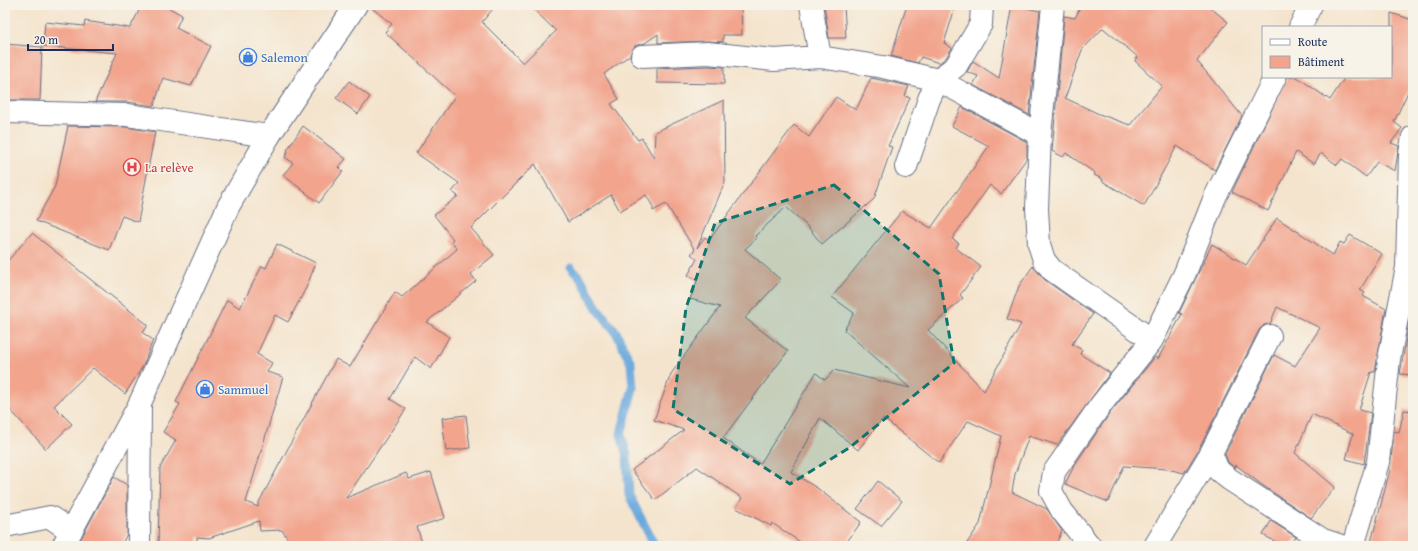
<svg xmlns="http://www.w3.org/2000/svg" width="1418" height="551" viewBox="0 0 1418 551" font-family="'Gentium Book Plus',serif">
  <style>
    .lines { fill: none; stroke-linecap: round; stroke-linejoin: round }
    .stream { stroke: #6aa9dd; stroke-width: 9 }
    .building { fill: #f2a48d; fill-rule: evenodd }
    .minor-casing { stroke: #676e85; stroke-width: 24 }
    .tertiary-casing { stroke: #676e85; stroke-width: 24 }
    .minor { stroke: #fff; stroke-width: 22 }
    .tertiary { stroke: #fff; stroke-width: 22 }
    .marked { fill: #0f766e; fill-opacity: 0.2; stroke: #0f766e; stroke-width: 3; stroke-dasharray: 8 5; stroke-linejoin: round }
    .labels { text-anchor: middle; dominant-baseline: central; stroke-width: 3; stroke-linejoin: round; paint-order: stroke }
    .shop-label { font-size: 13px; fill: #366cbe; stroke: #f7f3e8; text-anchor: start }
    .health-label { font-size: 13px; fill: #be3a42; stroke: #f7f3e8; text-anchor: start }
  </style>
  <rect width="100%" height="100%" fill="#f7f3e8"/>
  <filter id="ink" filterUnits="userSpaceOnUse"><feTurbulence type="fractalNoise" baseFrequency=".025" numOctaves="2"/><feDisplacementMap in="SourceGraphic" scale="8" xChannelSelector="R" yChannelSelector="G"/><feConvolveMatrix kernelMatrix="1 2 1 2 8 2 1 2 1" color-interpolation-filters="sRGB"/></filter>
  <filter id="wash" filterUnits="userSpaceOnUse"><feTurbulence type="fractalNoise" baseFrequency=".012" numOctaves="4" result="noise"/><feDisplacementMap in="SourceGraphic" scale="16" xChannelSelector="R" yChannelSelector="G"/><feGaussianBlur stdDeviation="0.9" result="paint"/><feColorMatrix in="noise" values="0 0 0 0 0 0 0 0 0 0 0 0 0 0 0 0 0 1.4 0 .05"/><feComposite in="paint" operator="in"/></filter>
  <g filter="url(#wash)">
    <rect width="100%" height="100%" fill="#f4e4cd"/>
    <g class="lines">
      <!-- stream -->
      <path class="stream" d="M 571,268 L 581,279 L 597,308 L 616,332 L 631,363 L 633,388 L 621,434 L 627,456 L 629,495 L 655,546"/>
    </g>
    <g id="blocks">
      <!-- building -->
      <path class="building" d="M 142,5 L 164,5 L 182,15 L 176,28 L 211,46 L 191,86 L 163,78 L 154,106 L 127,102 L 95,102 L 117,53 L 43,46 L 45,22 L 84,26 L 85,21 L 130,28 Z
        M 368,5 L 496,5 L 482,22 L 523,63 L 556,31 L 529,5 L 741,5 L 742,35 L 723,35 L 723,42 L 707,41 L 658,43 L 658,34 L 645,43 L 635,46 L 630,55 L 604,74 L 619,99 L 611,104 L 638,140 L 642,138 L 654,158 L 655,132 L 724,100 L 725,182 L 697,248 L 705,237 L 709,240 L 794,125 L 809,137 L 836,97 L 856,110 L 871,78 L 909,86 L 905,96 L 910,98 L 888,146 L 892,147 L 874,199 L 822,244 L 806,225 L 786,207 L 755,236 L 757,238 L 745,249 L 781,280 L 745,318 L 788,351 L 723,438 L 760,464 L 816,373 L 825,380 L 834,370 L 910,388 L 844,330 L 854,313 L 832,297 L 902,211 L 931,228 L 989,146 L 952,126 L 962,107 L 1027,142 L 1027,158 L 1001,194 L 990,185 L 952,239 L 959,243 L 956,248 L 981,267 L 960,295 L 963,298 L 928,330 L 984,391 L 1021,324 L 1007,319 L 1019,286 L 1033,266 L 1045,280 L 1093,314 L 1072,344 L 1082,350 L 1080,354 L 1110,373 L 1057,445 L 1029,436 L 1015,474 L 1012,492 L 1047,509 L 1062,531 L 1055,546 L 965,546 L 980,524 L 1001,436 L 968,421 L 939,463 L 883,418 L 858,450 L 820,418 L 791,472 L 817,488 L 861,522 L 844,546 L 806,546 L 772,523 L 771,526 L 736,508 L 742,498 L 697,467 L 655,500 L 632,470 L 684,430 L 654,420 L 671,374 L 720,307 L 690,299 L 697,281 L 688,275 L 697,259 L 691,254 L 695,250 L 666,204 L 653,211 L 653,207 L 646,195 L 620,211 L 611,195 L 568,222 L 535,164 L 471,228 L 494,255 L 471,274 L 476,281 L 427,322 L 449,337 L 431,369 L 415,357 L 390,399 L 406,409 L 346,498 L 406,473 L 409,479 L 431,472 L 445,518 L 417,527 L 423,546 L 292,546 L 282,530 L 260,531 L 259,521 L 209,538 L 197,537 L 197,546 L 158,546 L 160,468 L 176,440 L 163,432 L 180,404 L 176,402 L 227,300 L 240,308 L 262,266 L 266,268 L 277,244 L 316,263 L 306,288 L 288,322 L 275,315 L 257,354 L 272,363 L 267,372 L 283,377 L 246,502 L 258,507 L 258,504 L 336,359 L 350,367 L 395,292 L 402,297 L 457,249 L 451,241 L 453,239 L 434,215 L 458,196 L 452,192 L 459,183 L 416,153 L 455,96 L 385,32 L 392,24 Z
        M 824,5 L 844,5 L 846,38 L 829,38 Z
        M 907,5 L 956,5 L 944,43 L 952,48 L 946,58 L 939,63 L 921,57 L 918,63 L 891,56 Z
        M 1012,5 L 1040,11 L 1029,115 L 973,85 L 978,76 L 967,72 L 973,61 L 999,78 Z
        M 1076,5 L 1207,5 L 1228,22 L 1197,61 L 1242,116 L 1215,170 L 1177,146 L 1144,206 L 1102,181 L 1103,179 L 1094,175 L 1095,173 L 1066,153 L 1063,157 L 1052,151 L 1064,16 L 1075,18 L 1080,8 ZM 1103,28 L 1138,57 L 1135,61 L 1162,86 L 1130,125 L 1099,114 L 1065,98 L 1082,50 Z
        M 1391,13 L 1413,20 L 1413,81 L 1394,122 L 1402,128 L 1391,143 L 1399,146 L 1395,171 L 1377,162 L 1366,177 L 1342,159 L 1337,165 L 1321,153 L 1314,164 L 1296,152 L 1268,211 L 1232,192 L 1287,77 L 1297,77 L 1330,100 L 1345,77 L 1391,77 Z
        M 5,44 L 42,47 L 40,100 L 5,100 Z
        M 708,66 L 724,67 L 724,84 L 657,83 L 657,68 Z
        M 349,81 L 370,97 L 358,114 L 336,98 Z
        M 68,126 L 126,127 L 155,132 L 138,222 L 122,216 L 109,250 L 36,221 L 55,186 Z
        M 303,126 L 346,159 L 339,167 L 343,171 L 319,203 L 283,175 L 293,163 L 285,157 L 288,151 L 287,150 Z
        M 1277,218 L 1333,255 L 1340,242 L 1344,244 L 1350,235 L 1382,254 L 1360,290 L 1365,293 L 1363,296 L 1386,309 L 1375,372 L 1371,372 L 1359,410 L 1371,413 L 1364,464 L 1346,459 L 1353,434 L 1312,414 L 1295,453 L 1335,487 L 1311,518 L 1262,485 L 1236,465 L 1235,468 L 1228,462 L 1225,454 L 1274,355 L 1295,366 L 1320,328 L 1277,307 L 1270,324 L 1264,325 L 1259,330 L 1200,447 L 1184,473 L 1167,469 L 1124,466 L 1108,502 L 1065,484 L 1074,466 L 1110,413 L 1155,357 L 1158,359 L 1182,314 L 1179,313 L 1212,244 L 1246,265 Z
        M 32,233 L 148,325 L 143,333 L 153,340 L 143,366 L 125,394 L 93,368 L 54,406 L 72,424 L 46,449 L 5,404 L 5,264 Z
        M 1409,322 L 1413,324 L 1413,375 L 1400,374 Z
        M 1404,410 L 1413,411 L 1413,546 L 1370,546 L 1390,470 L 1394,431 L 1399,432 Z
        M 466,415 L 470,448 L 446,451 L 442,418 Z
        M 114,477 L 127,485 L 127,534 L 121,546 L 77,546 Z
        M 878,481 L 902,501 L 881,526 L 857,509 Z
        M 1271,521 L 1296,537 L 1289,546 L 1284,546 L 1263,535 Z"/>
    </g>
  </g>
  <g filter="url(#ink)">
    <use href="#blocks" fill-opacity="0" stroke="#676e85" stroke-width="1"/>
    <g class="lines">
      <defs>
        <path id="minor" d="M 1053,5 L 1040,135 L 1037,208 L 1039,244 L 1044,260 L 1052,270 L 1152,340
          M 1300,27 L 1311,5
          M 642,56 L 708,53 L 774,60 L 820,57 L 811,5
          M 820,57 L 883,67 L 938,80 L 1040,135
          M 5,112 L 127,115 L 269,136
          M 906,167 L 929,99 L 938,80 L 956,66 L 981,24 L 982,5
          M 1270,336 L 1211,453 L 1218,470 L 1229,479 L 1323,540 L 1341,546
          M 5,526 L 50,517 L 71,531
          M 139,546 L 140,403
          M 1090,546 L 1062,511 L 1051,491 L 1054,472 L 1100,406 L 1152,340 L 1185,273 L 1215,197 L 1275,77
          M 1155,546 L 1211,453
          M 1353,546 L 1378,462 L 1389,359 L 1407,267 L 1410,153 L 1413,137"/>
        <path id="tertiary" d="M 63,546 L 140,403 L 228,207 L 269,136 L 356,5"/>
      </defs>
      <!-- minor casing -->
      <use href="#minor" class="minor-casing"/>
      <!-- tertiary casing -->
      <use href="#tertiary" class="tertiary-casing"/>
      <!-- minor -->
      <use href="#minor" class="minor"/>
      <!-- tertiary -->
      <use href="#tertiary" class="tertiary"/>
    </g>
  </g>
  <!-- marked area -->
  <path class="marked" d="M 834,185 L 939,274 L 954,363 L 849,448 L 790,484 L 673,409 L 686,308 L 715,223 Z"/>
  <!-- icons -->
  <defs>
    <symbol id="shop-ring" viewBox="-11 -11 22 22"><circle r="9.5" fill="#f7f3e8" stroke="#3f7fe0" stroke-width="1.5"/><path d="M-5-2.5h2.3a2.7 3.5 0 0 1 5.4 0H5L5.5 6h-11ZM-1.5-2.5h3a1.5 2.3 0 0 0-3 0Z" fill="#3f7fe0"/></symbol>
    <symbol id="hospital-ring" viewBox="-11 -11 22 22"><circle r="9.5" fill="#f7f3e8" stroke="#e0444e" stroke-width="1.5"/><path d="M-5-5h3v3.5h4V-5h3V5h-3V1.5h-4V5h-3Z" fill="#e0444e"/></symbol>
  </defs>
  <g fill-rule="evenodd">
    <use href="#shop-ring" x="238" y="47" width="20" height="20"/>
    <use href="#hospital-ring" x="122" y="157" width="20" height="20"/>
    <use href="#shop-ring" x="195" y="379" width="20" height="20"/>
  </g>
  <g class="labels">
    <!-- shop labels -->
    <g class="shop-label">
      <text x="261" y="57">Salemon</text>
      <text x="218" y="389">Sammuel</text>
    </g>
    <!-- health labels -->
    <g class="health-label">
      <text x="145" y="167">La relève</text>
    </g>
  </g>
  <!-- margin -->
  <rect width="1418" height="551" fill="none" stroke="#f7f3e8" stroke-width="20"/>
  <!-- legend -->
  <rect x="1262" y="26" width="130" height="52" fill="#f7f3e8" stroke="#9fa5b1"/>
  <rect x="1270" y="39" width="20" height="6" fill="#ffffff" stroke="#9fa5b1"/>
  <text x="1298" y="46" font-size="12" fill="#1b2f5e">Route</text>
  <rect x="1270" y="56" width="20" height="12" fill="#f2a48d" stroke="#9fa5b1"/>
  <text x="1298" y="66" font-size="12" fill="#1b2f5e">Bâtiment</text>
  <!-- scale -->
  <path d="M28 44v6h85v-6" fill="none" stroke="#1b2f5e" stroke-width="2"/>
  <text x="34" y="44" font-size="12" fill="#1b2f5e" stroke="#f7f3e8" stroke-width="3" paint-order="stroke">20 m</text>
</svg>
